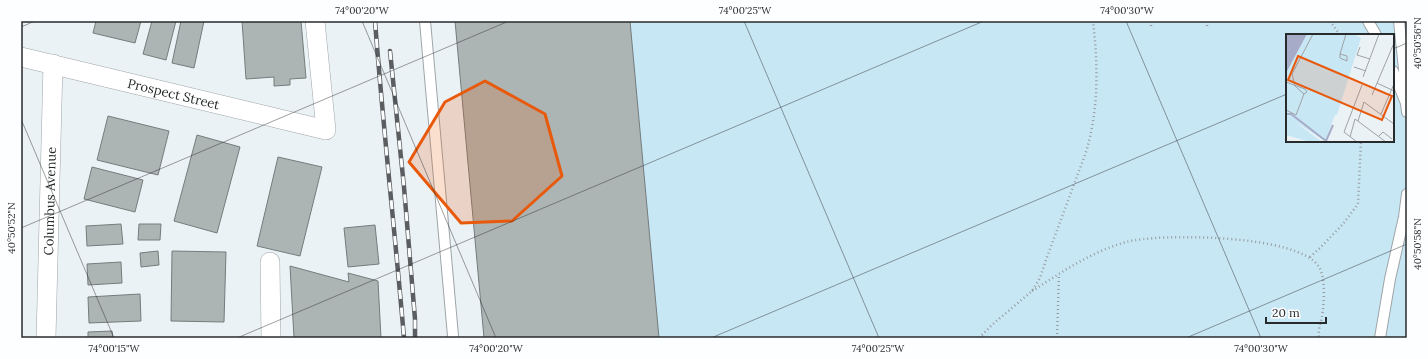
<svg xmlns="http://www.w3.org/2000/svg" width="1428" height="359" viewBox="0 0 1428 359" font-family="Lora,serif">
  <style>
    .green { fill: #c8e7f5; fill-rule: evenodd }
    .building { fill: #acb4b4; stroke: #747c7c }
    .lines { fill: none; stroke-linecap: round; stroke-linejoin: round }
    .lane-casing { stroke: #9ea5a8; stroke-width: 12 }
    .street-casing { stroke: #9ea5a8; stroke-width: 20 }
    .path { stroke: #969c9e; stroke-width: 2.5; stroke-dasharray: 1 3; stroke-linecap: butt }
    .lane { stroke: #fff; stroke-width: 10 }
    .street { stroke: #fff; stroke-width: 19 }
    .rail-casing { stroke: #5a5e60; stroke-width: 4.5 }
    .rail { stroke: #fdfeff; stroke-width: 3; stroke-dasharray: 9; stroke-linecap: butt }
    .marked { fill: #e8590c; fill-opacity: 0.2; stroke: #e8590c; stroke-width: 3; stroke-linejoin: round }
    .ticks { fill: none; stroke: #282b2c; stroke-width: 1; stroke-opacity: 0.45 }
    .labels { text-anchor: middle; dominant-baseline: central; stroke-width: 3; stroke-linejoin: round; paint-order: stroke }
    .street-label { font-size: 13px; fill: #282b2c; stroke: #fdfeff }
    .inset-river { fill: none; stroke: #a6abc7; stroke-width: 2 }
    .inset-road { fill: none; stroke: #9da2a5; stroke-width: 1 }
    .view { fill: #e8590c; fill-opacity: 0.15; stroke: #e8590c; stroke-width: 2 }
    .inset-edge { fill: none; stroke: #282b2c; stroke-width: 2 }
    .neatline { fill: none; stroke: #282b2c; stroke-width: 1.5 }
    .ticks-label { font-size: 10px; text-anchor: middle; fill: #282b2c }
  </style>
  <rect width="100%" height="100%" fill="#ebf2f6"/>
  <!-- green -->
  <path class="green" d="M 626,21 L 1407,21 L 1407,338 L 659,338 ZM 1287,35 L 1393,35 L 1393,141 L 1287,141 Z"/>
  <!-- building -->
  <path class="building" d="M 96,21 L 141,21 L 135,43 L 93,33 Z
    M 152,21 L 176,21 L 166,60 L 143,54 Z
    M 181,21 L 204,21 L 194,68 L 172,63 Z
    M 242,21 L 301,21 L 306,78 L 290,79 L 290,85 L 274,86 L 274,77 L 246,79 Z
    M 455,21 L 630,21 L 659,338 L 484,338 Z
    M 108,116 L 169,131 L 158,175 L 97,160 Z
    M 197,135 L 240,147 L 217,233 L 174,221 Z
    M 278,157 L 322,167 L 300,256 L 257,246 Z
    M 92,167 L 143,180 L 135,212 L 84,199 Z
    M 121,224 L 123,244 L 87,246 L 86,226 Z
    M 139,224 L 161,224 L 160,240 L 138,240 Z
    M 375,225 L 379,264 L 348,267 L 344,228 Z
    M 158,251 L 159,265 L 141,267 L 140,253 Z
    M 172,251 L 226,252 L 224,322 L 171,321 Z
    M 121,262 L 122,283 L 88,285 L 87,264 Z
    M 290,266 L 349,282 L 348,273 L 378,281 L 381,338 L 294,338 Z
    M 140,294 L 141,321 L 89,323 L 88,297 Z
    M 112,331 L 113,338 L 88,338 L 88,332 Z"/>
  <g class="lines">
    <defs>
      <path id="lane" d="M 425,21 L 453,336
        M 1368,21 L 1376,35
        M 1399,21 L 1404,69 L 1406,103
        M 1393,71 L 1406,103 L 1407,112
        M 1380,338 L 1390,279 L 1404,217 L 1407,194"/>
      <g id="street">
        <path id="s1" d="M 21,57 L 326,130 L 315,21"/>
        <path d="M 270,262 L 271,338"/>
        <path id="s2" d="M 46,338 L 53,64"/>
      </g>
    </defs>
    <!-- lane casing -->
    <use href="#lane" class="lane-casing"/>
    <!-- street casing -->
    <use href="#street" class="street-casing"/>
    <!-- path -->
    <path class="path" d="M 1151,21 L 1151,27
      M 1207,21 L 1207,27
      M 1330,21 L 1340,35
      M 1310,257 L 1320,248 L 1343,224 L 1358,204 L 1361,141
      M 1032,291 C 1062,272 1091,252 1126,242 C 1160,233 1299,234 1319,267 C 1326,278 1324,304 1322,317 C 1320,324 1318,332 1319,338
      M 979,338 L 993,324 L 1032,291 L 1040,278 L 1047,257 L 1086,152 C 1099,109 1098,65 1093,21
      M 1057,338 L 1059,274"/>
    <!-- lane -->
    <use href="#lane" class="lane"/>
    <!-- street -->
    <use href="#street" class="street"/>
    <defs>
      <path id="rail" d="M 375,21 C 383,127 395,232 404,338
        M 390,51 L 404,187 L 415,319 L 415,338"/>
    </defs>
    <!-- rail casing -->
    <use href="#rail" class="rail-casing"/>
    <!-- rail -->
    <use href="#rail" class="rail"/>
  </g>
  <!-- marked area -->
  <path class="marked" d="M 485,81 L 545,114 L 562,176 L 512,221 L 461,223 L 409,162 L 445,102 Z"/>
  <!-- ticks -->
  <path class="ticks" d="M 362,21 L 496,338M 744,21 L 879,338M 1126,21 L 1261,338M 21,27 L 35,21M 1393,49 L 1407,43M 21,119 L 114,338M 21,228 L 509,21M 237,338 L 984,21M 711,338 L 1287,94M 1186,338 L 1407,244"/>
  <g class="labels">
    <!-- street labels -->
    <g class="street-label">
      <text stroke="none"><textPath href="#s1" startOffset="157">Prospect Street</textPath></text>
      <text stroke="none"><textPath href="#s2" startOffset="137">Columbus Avenue</textPath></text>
    </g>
  </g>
  <!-- overview -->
  <g transform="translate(1286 34)">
    <rect width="108" height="108" fill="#ebf2f6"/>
    <path d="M 21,0 L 68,0 L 75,4 L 51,81 L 49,81 L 39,107 L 8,87 L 36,108 L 24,108 L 0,101 L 0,39 Z" fill="#c8e7f5"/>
    <path d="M 0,0 L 21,0 L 0,39 Z" fill="#a6abc7"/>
    <path class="inset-river" d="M 0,80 L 5,80 L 40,107 L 47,91"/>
    <path class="inset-road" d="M 74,13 L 71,21 L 84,25M 54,20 L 61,22 L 61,27 L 54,24 ZM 54,20 L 60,0M 68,33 L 80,37M 77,43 L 93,0M 0,48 L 19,55 L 21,58 L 18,60 L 10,81 L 0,76M 91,49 L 108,57M 18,60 L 9,52 L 6,40 L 27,0M 86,61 L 108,9M 95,80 L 108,50M 72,87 L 78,68 L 108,90M 93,102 L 97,98 L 106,105M 64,103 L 69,85 L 100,108M 71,108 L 58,98 L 76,51"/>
    <path class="view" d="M 12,22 L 106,62 L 96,86 L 2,46 Z"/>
    <rect width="108" height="108" class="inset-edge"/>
  </g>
  <!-- border -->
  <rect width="1428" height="359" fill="none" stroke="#fdfeff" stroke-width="44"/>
  <!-- scale -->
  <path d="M1266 317v6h60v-6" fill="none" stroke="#282b2c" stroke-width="2"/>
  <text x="1272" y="317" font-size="12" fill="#282b2c" stroke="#fdfeff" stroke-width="3" paint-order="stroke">20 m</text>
  <rect x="22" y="22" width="1384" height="315" class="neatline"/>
  <g class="ticks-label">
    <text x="362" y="14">74°00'20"W</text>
    <text x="745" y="14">74°00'25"W</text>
    <text x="1127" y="14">74°00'30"W</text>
    <text transform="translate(1417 43) rotate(-90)" y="4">40°50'56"N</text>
    <text transform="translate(11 228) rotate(-90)" y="4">40°50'52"N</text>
    <text transform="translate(1417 244) rotate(-90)" y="4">40°50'58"N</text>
    <text x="114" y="352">74°00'15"W</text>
    <text x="496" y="352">74°00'20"W</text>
    <text x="878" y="352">74°00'25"W</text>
    <text x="1261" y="352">74°00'30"W</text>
  </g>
</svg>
